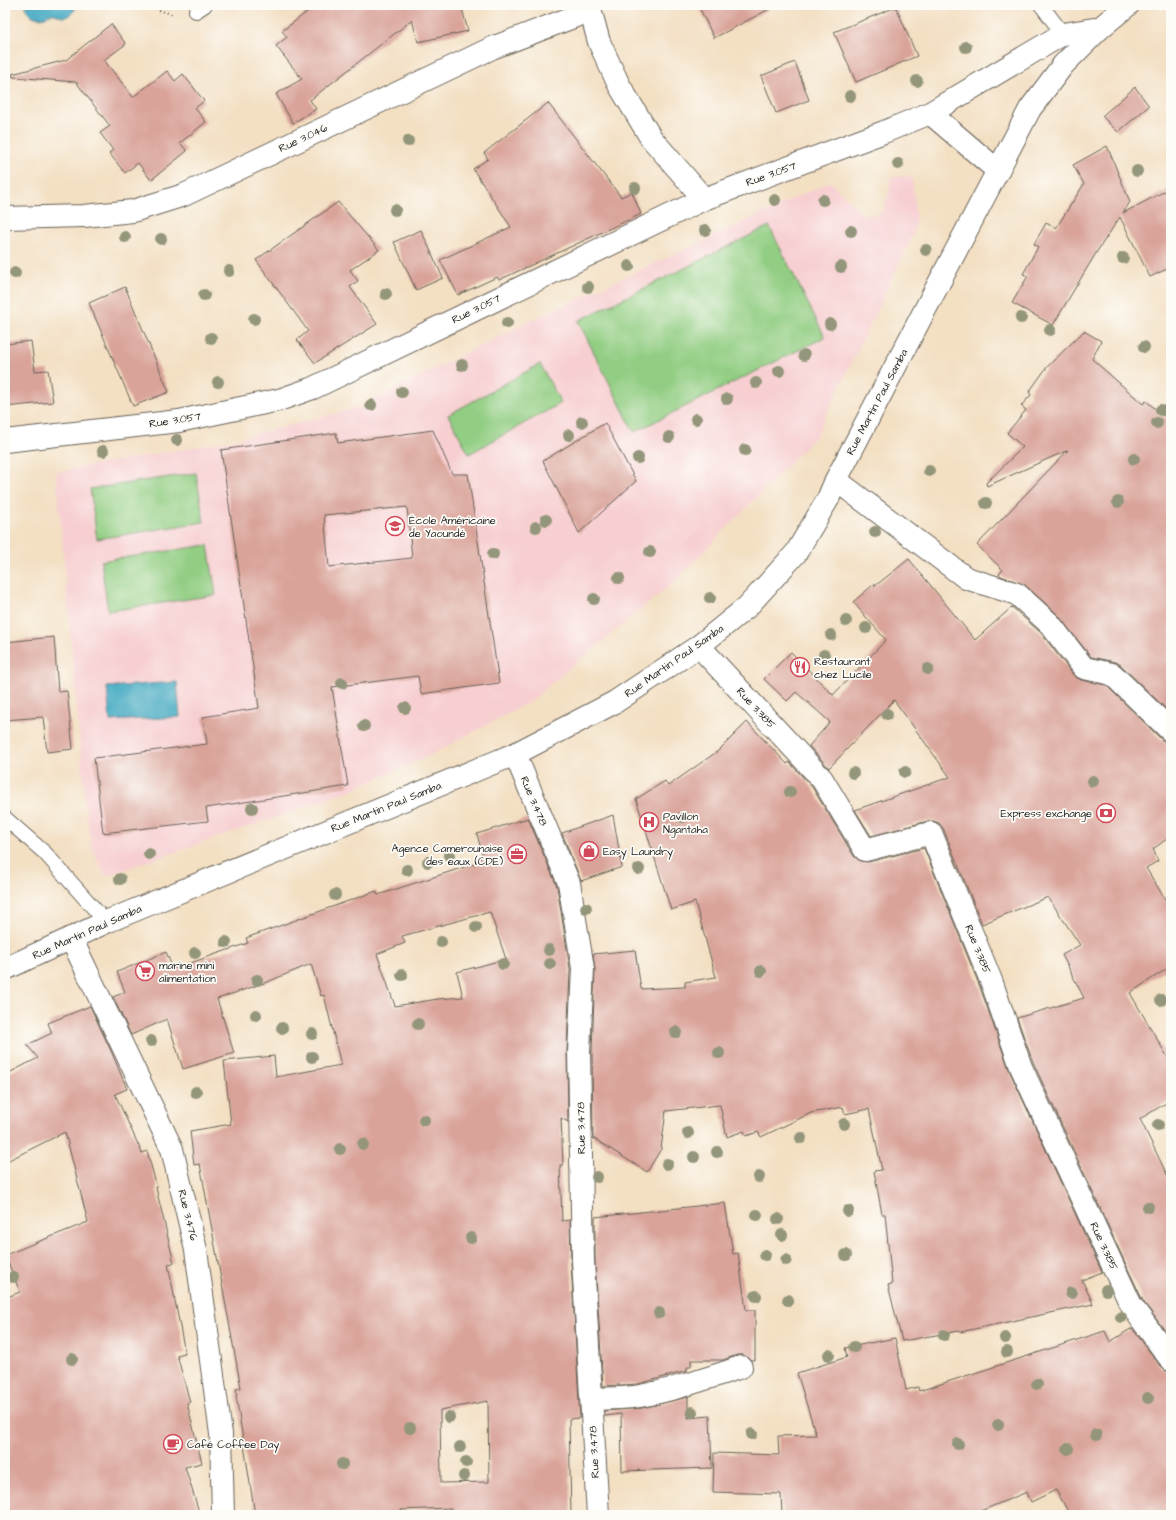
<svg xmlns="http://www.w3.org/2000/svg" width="1176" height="1520" viewBox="0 0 1176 1520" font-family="'Architects Daughter',sans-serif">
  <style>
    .built { fill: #f7cfd1 }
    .green { fill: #91cd82; stroke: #56744f }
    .water { fill: #41a8c1; stroke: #2e626e }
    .building { fill: #d9a399; fill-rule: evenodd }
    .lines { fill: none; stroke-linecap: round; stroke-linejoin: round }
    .service-casing { stroke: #676056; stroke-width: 16 }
    .minor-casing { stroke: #676056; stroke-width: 24 }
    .secondary-casing { stroke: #676056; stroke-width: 24 }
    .path { stroke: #676056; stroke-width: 2.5; stroke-dasharray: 1 3; stroke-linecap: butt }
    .service { stroke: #fff; stroke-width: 14 }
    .minor { stroke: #fff; stroke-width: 22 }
    .secondary { stroke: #fff; stroke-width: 22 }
    .tree { fill: #93967a }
    .labels { text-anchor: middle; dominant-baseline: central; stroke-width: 3.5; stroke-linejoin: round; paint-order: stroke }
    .street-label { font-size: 11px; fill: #1c1c1c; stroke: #fdfcf7 }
    .poi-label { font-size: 11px; fill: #1c1c1c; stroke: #fdfcf7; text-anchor: start }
  </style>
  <rect width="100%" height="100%" fill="#fdfcf7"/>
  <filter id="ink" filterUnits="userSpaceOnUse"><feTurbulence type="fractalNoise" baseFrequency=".025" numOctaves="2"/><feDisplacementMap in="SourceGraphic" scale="8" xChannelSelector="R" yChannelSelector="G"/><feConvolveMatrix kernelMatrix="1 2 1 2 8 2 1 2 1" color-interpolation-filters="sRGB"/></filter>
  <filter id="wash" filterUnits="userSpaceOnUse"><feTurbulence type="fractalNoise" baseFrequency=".012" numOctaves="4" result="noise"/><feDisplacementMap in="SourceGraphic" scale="16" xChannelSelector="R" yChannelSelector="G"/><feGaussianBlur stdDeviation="0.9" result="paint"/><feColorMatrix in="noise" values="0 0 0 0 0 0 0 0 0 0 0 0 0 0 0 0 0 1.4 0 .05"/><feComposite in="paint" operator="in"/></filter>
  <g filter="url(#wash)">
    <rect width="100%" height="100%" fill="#f3dfc2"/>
    <!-- built -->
    <path class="built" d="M 912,176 L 916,217 L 914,233 L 816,436 L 676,580 L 529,702 L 431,755 L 356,788 L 311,805 L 106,876 L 92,849 L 86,812 L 56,472 L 228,441 L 357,408 L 532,320 L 830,182 L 863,215 L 872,215 L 882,212 L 889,194 L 890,177 Z"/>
    <!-- green -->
    <path class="green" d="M 769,226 L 825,337 L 634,432 L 578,321 Z
      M 540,364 L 561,403 L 469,454 L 448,415 Z
      M 196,473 L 204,522 L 97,539 L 90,489 Z
      M 208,545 L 216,595 L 108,611 L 101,561 Z"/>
    <!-- water -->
    <path class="water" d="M 25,5 L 77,5 C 75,11 70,17 63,17 C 60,17 57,14 54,14 C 51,13 47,16 45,17 C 35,20 27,14 25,5 Z
      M 177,682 L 180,717 L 110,721 L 107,687 Z"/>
    <g id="blocks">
      <!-- building -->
      <path class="building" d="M 316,5 L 461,5 L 468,31 L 418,42 L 412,20 L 310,100 L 316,109 L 293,123 L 276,94 L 302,79 L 276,46 L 287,37 L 282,31 Z
        M 698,5 L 777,5 L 714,38 Z
        M 896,7 L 917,56 L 856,82 L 834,32 Z
        M 111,24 L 126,44 L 104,60 L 133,97 L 167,71 L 175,81 L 183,74 L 204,101 L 195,108 L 206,122 L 180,143 L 187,151 L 151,180 L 138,163 L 125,173 L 109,153 L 113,150 L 100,133 L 110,126 L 76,82 L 13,77 L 12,74 L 66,60 Z
        M 795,62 L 809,100 L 776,113 L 761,76 Z
        M 1135,87 L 1149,106 L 1118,132 L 1102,116 Z
        M 548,103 L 621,197 L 632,192 L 641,214 L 499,280 L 497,277 L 458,295 L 440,260 L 511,227 L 473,169 L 488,159 L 484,153 Z
        M 1107,146 L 1130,202 L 1123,213 L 1171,188 L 1171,267 L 1150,277 L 1120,217 L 1096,253 L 1053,325 L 1012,303 L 1028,276 L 1023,274 L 1038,247 L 1034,244 L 1046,223 L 1056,228 L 1084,184 L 1073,165 Z
        M 338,202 L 379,250 L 350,270 L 358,281 L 350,287 L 377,324 L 315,363 L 297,340 L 308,331 L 256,260 Z
        M 421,230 L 443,278 L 416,290 L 394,242 Z
        M 125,287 L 169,392 L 133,406 L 89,303 Z
        M 1084,331 L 1101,341 L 1092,359 L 1143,404 L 1146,401 L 1171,422 L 1171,714 L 1121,665 L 1115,662 L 1091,657 L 1058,615 L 1025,585 L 1001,576 L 999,574 L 1003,570 L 977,545 L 1068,450 L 987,486 L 986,483 L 1023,447 L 1007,433 L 1026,410 L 1021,406 L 1031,395 L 1029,392 L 1047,367 Z
        M 31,341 L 35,371 L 48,370 L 53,402 L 5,407 L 5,344 Z
        M 605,423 L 636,481 L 579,533 L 543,461 Z
        M 433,430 L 452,474 L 468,474 L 499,683 L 421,694 L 418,676 L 332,687 L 348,786 L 206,808 L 208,821 L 103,833 L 94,758 L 207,744 L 203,717 L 259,708 L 221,450 L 336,433 L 338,443 ZM 407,507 L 412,558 L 329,567 L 324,515 Z
        M 909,559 L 975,640 L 1012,607 L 1041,633 L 1074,676 L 1081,680 L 1106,685 L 1162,740 L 1171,743 L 1171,836 L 1153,849 L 1158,861 L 1146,868 L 1171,909 L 1171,966 L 1130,993 L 1171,1063 L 1171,1100 L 1140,1119 L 1171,1183 L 1171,1339 L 1143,1301 L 1128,1269 L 1033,1062 L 1017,1018 L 1084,998 L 1062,955 L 1080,945 L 1048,897 L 982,924 L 943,828 L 939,823 L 933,821 L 928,821 L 871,836 L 855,810 L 950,777 L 894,700 L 829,768 L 809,746 L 830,722 L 796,692 L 787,701 L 764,679 L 791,652 L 833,695 L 886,640 L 853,602 L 874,584 L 875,586 Z
        M 54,637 L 58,692 L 67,691 L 73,749 L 47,752 L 43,717 L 5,720 L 5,642 Z
        M 747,722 L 787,764 L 789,762 L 812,787 L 854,856 L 860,861 L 868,862 L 924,848 L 980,987 L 1010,1072 L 1102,1272 L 1082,1280 L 1093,1304 L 960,1332 L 959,1331 L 902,1341 L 888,1285 L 892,1284 L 885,1214 L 882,1214 L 874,1171 L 882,1170 L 869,1109 L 845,1114 L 843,1107 L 811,1113 L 761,1137 L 758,1132 L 746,1136 L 744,1131 L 727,1137 L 720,1105 L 666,1111 L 661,1149 L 647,1172 L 593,1138 L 592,1052 L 595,969 L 593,954 L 635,950 L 641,989 L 685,987 L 685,982 L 716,977 L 695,902 L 671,910 L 636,799 L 665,781 L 668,786 L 718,751 Z
        M 613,815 L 622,867 L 581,881 L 562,833 Z
        M 528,818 L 557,886 L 570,969 L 567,1051 L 568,1122 L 561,1118 L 563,1165 L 560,1165 L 562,1221 L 570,1220 L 571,1262 L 580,1418 L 569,1419 L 571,1515 L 451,1515 L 451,1508 L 401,1510 L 401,1515 L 255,1515 L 236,1395 L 237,1395 L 236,1389 L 241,1388 L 200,1164 L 194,1165 L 190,1131 L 231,1124 L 224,1061 L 274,1056 L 276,1077 L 341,1065 L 324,995 L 321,996 L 311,964 L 267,982 L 217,999 L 234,1053 L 183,1069 L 167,1019 L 131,1035 L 113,997 L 125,992 L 117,972 L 166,952 L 173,969 L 248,943 L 246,938 L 376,891 L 378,895 L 477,863 L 476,859 L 483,857 L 477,834 ZM 490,912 L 506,959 L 457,972 L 463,997 L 438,999 L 395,1006 L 377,954 L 405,943 L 402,936 ZM 488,1401 L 489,1482 L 441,1483 L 440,1410 Z
        M 90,1006 L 111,1051 L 127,1089 L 115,1094 L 142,1153 L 147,1151 L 157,1187 L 156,1188 L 174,1263 L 168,1264 L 185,1353 L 177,1355 L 190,1402 L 187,1403 L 202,1463 L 185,1467 L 200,1515 L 5,1515 L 5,1298 L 20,1292 L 5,1255 L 88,1222 L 65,1132 L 5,1162 L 5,1075 L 38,1058 L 27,1045 L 52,1033 L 48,1023 Z
        M 725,1203 L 733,1254 L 738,1253 L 746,1310 L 755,1310 L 755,1360 L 751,1360 L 743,1355 L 737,1355 L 723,1360 L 691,1360 L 691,1367 L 687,1367 L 687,1371 L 638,1384 L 603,1386 L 595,1261 L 595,1217 Z
        M 1132,1328 L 1161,1367 L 1166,1371 L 1171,1372 L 1171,1515 L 1070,1515 L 1056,1490 L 1031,1502 L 1027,1492 L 971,1515 L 838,1515 L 838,1512 L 782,1514 L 781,1494 L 713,1492 L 714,1453 L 779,1455 L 778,1436 L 816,1435 L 797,1373 L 847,1357 L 845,1348 L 895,1338 L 906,1390 L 918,1387 L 919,1391 L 1105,1331 L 1110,1342 Z
        M 688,1397 L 688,1418 L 710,1416 L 712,1468 L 622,1471 L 621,1414 L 605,1416 L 604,1411 L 642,1408 Z"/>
    </g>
  </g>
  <g filter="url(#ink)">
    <use href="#blocks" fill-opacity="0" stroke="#676056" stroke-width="1"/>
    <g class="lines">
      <defs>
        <path id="service" d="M 1041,5 L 1063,34
          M 196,11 L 205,5
          M 5,818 L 45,853 L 106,922"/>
        <path id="minor" d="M 589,5 L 599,42 L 619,85 L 651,138 L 704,199
          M 930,113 L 998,171
          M 5,218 L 84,216 L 133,211 L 184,195 L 492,48 L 589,11
          M 5,441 L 179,421 L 279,400 L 313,388 L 704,199 L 884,132 L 930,113 L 1063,34 L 1100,28
          M 836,480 L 966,578 L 1017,594 L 1050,624 L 1084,668 L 1112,674 L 1171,731
          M 699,646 L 822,779 L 865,850 L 931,833 L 992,983 L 1021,1067 L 1131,1305 L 1171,1360
          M 515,754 L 569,883 L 583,968 L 579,1052 L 583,1261 L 598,1515
          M 71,938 L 172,1149 L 196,1250 L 221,1434 L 223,1515
          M 591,1399 C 607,1398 624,1399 640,1396 C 674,1390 708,1378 741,1367"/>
        <path id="secondary" d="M 5,969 L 106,922 L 515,754 L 615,702 L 699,646 L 747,607 L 796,553 L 828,499 L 836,480 L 1030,109 L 1063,65 L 1100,28 L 1128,5"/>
      </defs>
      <!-- service casing -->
      <use href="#service" class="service-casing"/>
      <!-- minor casing -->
      <use href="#minor" class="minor-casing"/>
      <!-- secondary casing -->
      <use href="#secondary" class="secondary-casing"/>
      <!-- path -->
      <path class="path" d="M 153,5 L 159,10 L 174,15"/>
      <!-- service -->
      <use href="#service" class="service"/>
      <!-- minor -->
      <use href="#minor" class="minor"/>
      <!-- secondary -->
      <use href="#secondary" class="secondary"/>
    </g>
    <!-- trees -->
    <g class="tree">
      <circle cx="966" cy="47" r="6"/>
      <circle cx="917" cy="81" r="6"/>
      <circle cx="850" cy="96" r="6"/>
      <circle cx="408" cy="141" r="6"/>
      <circle cx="898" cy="164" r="6"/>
      <circle cx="1137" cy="171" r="6"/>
      <circle cx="635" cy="188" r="6"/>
      <circle cx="775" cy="200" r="6"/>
      <circle cx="823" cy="200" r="6"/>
      <circle cx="395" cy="210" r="6"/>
      <circle cx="705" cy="230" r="6"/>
      <circle cx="851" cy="231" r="6"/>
      <circle cx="125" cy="237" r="6"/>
      <circle cx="161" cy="239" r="6"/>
      <circle cx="926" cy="250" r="6"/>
      <circle cx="1123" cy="258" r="6"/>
      <circle cx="629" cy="266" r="6"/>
      <circle cx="841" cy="267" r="6"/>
      <circle cx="229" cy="271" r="6"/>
      <circle cx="15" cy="273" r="6"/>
      <circle cx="588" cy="287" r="6"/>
      <circle cx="386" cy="294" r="6"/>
      <circle cx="204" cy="295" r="6"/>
      <circle cx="1021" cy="318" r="6"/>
      <circle cx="254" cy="319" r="6"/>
      <circle cx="507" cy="323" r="6"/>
      <circle cx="830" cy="324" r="6"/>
      <circle cx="1050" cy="330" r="6"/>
      <circle cx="211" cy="338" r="6"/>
      <circle cx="1144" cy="347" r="6"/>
      <circle cx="804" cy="355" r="6"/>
      <circle cx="462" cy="365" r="6"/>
      <circle cx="779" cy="371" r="6"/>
      <circle cx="218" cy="382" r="6"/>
      <circle cx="756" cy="383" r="6"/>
      <circle cx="402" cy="392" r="6"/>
      <circle cx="727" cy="399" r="6"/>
      <circle cx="371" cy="405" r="6"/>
      <circle cx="1161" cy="410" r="6"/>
      <circle cx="696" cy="419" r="6"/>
      <circle cx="582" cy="422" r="6"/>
      <circle cx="1157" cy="423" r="6"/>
      <circle cx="569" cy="435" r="6"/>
      <circle cx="669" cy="437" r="6"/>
      <circle cx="177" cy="440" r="6"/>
      <circle cx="745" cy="450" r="6"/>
      <circle cx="103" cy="451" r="6"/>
      <circle cx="638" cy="458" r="6"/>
      <circle cx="1134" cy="459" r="6"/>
      <circle cx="929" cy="471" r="6"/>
      <circle cx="1118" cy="502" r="6"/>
      <circle cx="986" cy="503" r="6"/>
      <circle cx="546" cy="520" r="6"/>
      <circle cx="536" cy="527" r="6"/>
      <circle cx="875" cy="532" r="6"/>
      <circle cx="650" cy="552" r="6"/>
      <circle cx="493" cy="554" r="6"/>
      <circle cx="619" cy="578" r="6"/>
      <circle cx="710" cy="598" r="6"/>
      <circle cx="594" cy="599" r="6"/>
      <circle cx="846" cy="621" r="6"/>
      <circle cx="866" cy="628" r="6"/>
      <circle cx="831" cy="635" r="6"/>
      <circle cx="824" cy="655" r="6"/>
      <circle cx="928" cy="669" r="6"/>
      <circle cx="342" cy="683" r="6"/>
      <circle cx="405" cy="708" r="6"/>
      <circle cx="887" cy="714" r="6"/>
      <circle cx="364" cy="726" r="6"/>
      <circle cx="905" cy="772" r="6"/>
      <circle cx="853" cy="773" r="6"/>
      <circle cx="1093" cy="781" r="6"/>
      <circle cx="790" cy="792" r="6"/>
      <circle cx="252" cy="808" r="6"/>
      <circle cx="683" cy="817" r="6"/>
      <circle cx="149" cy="854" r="6"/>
      <circle cx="449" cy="855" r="6"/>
      <circle cx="428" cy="862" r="6"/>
      <circle cx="639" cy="869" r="6"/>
      <circle cx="407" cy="870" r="6"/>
      <circle cx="120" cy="879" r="6"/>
      <circle cx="335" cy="895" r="6"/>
      <circle cx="586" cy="908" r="6"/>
      <circle cx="476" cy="927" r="6"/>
      <circle cx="226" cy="942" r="6"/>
      <circle cx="441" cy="942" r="6"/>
      <circle cx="549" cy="950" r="6"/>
      <circle cx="195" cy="953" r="6"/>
      <circle cx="503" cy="964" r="6"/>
      <circle cx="550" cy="964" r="6"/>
      <circle cx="761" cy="971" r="6"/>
      <circle cx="402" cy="975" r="6"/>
      <circle cx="257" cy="980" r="6"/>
      <circle cx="1161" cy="1000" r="6"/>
      <circle cx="256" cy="1015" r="6"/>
      <circle cx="418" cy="1024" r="6"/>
      <circle cx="282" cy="1028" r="6"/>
      <circle cx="676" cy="1032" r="6"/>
      <circle cx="312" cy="1034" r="6"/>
      <circle cx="151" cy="1041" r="6"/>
      <circle cx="719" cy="1053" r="6"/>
      <circle cx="312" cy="1057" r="6"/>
      <circle cx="196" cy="1092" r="6"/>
      <circle cx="424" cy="1120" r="6"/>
      <circle cx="844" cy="1124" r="6"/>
      <circle cx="1158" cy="1125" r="6"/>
      <circle cx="688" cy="1133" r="6"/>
      <circle cx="801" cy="1138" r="6"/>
      <circle cx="363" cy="1144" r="6"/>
      <circle cx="340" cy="1149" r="6"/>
      <circle cx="717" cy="1152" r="6"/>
      <circle cx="694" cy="1157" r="6"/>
      <circle cx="667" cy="1164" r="6"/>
      <circle cx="597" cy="1177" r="6"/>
      <circle cx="759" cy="1177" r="6"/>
      <circle cx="1148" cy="1207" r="6"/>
      <circle cx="848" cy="1211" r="6"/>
      <circle cx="757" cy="1215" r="6"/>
      <circle cx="778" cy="1219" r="6"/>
      <circle cx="782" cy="1235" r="6"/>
      <circle cx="471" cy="1238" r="6"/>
      <circle cx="765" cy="1255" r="6"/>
      <circle cx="846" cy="1255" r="6"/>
      <circle cx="786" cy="1260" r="6"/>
      <circle cx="13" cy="1277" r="6"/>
      <circle cx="1106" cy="1290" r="6"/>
      <circle cx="1071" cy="1293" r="6"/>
      <circle cx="756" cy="1296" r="6"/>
      <circle cx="788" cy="1300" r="6"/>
      <circle cx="659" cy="1313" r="6"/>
      <circle cx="1121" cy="1317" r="6"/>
      <circle cx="944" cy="1335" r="6"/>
      <circle cx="1005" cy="1338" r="6"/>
      <circle cx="854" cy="1347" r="6"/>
      <circle cx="1007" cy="1352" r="6"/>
      <circle cx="829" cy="1355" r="6"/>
      <circle cx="72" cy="1359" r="6"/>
      <circle cx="1037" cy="1384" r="6"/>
      <circle cx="1148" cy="1398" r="6"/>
      <circle cx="692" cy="1412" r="6"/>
      <circle cx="449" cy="1417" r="6"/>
      <circle cx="998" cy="1425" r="6"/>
      <circle cx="410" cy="1428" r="6"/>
      <circle cx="752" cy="1434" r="6"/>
      <circle cx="1096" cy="1435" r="6"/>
      <circle cx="958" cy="1444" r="6"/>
      <circle cx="460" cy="1447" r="6"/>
      <circle cx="1068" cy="1449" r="6"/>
      <circle cx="466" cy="1462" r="6"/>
      <circle cx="342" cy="1464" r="6"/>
      <circle cx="464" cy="1476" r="6"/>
    </g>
  </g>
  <!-- icons -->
  <defs>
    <symbol id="school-ring" viewBox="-11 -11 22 22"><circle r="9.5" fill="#fdfcf7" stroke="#d1495b" stroke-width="1.5"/><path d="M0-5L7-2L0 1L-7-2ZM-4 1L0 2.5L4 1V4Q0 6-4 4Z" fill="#d1495b"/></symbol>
    <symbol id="restaurant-ring" viewBox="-11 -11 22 22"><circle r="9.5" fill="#fdfcf7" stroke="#d1495b" stroke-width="1.5"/><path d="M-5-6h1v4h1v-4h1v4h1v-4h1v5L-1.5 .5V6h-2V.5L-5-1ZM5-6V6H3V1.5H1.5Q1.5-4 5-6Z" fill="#d1495b"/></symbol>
    <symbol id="bank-ring" viewBox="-11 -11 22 22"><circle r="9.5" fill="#fdfcf7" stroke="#d1495b" stroke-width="1.5"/><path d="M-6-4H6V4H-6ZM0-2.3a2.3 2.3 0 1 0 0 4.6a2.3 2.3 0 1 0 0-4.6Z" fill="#d1495b"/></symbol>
    <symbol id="hospital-ring" viewBox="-11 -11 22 22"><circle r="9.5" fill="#fdfcf7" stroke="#d1495b" stroke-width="1.5"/><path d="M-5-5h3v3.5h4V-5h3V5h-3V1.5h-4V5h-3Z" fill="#d1495b"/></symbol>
    <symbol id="shop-ring" viewBox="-11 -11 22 22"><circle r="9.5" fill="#fdfcf7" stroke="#d1495b" stroke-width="1.5"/><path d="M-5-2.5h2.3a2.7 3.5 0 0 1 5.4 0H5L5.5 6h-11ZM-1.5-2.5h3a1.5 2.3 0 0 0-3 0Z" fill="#d1495b"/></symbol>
    <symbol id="office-ring" viewBox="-11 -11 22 22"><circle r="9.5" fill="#fdfcf7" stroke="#d1495b" stroke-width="1.5"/><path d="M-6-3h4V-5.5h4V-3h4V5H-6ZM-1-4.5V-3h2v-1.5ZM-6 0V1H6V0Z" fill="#d1495b"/></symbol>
    <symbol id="supermarket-ring" viewBox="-11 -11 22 22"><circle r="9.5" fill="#fdfcf7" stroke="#d1495b" stroke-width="1.5"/><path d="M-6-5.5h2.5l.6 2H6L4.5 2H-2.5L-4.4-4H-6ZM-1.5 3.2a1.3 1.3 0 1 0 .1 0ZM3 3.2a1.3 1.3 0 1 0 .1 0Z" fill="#d1495b"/></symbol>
    <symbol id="cafe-ring" viewBox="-11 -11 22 22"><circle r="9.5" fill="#fdfcf7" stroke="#d1495b" stroke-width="1.5"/><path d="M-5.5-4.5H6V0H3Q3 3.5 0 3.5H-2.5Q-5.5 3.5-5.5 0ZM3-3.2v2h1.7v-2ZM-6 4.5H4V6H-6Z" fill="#d1495b"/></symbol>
  </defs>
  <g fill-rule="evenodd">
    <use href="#school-ring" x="384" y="515" width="22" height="22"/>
    <use href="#restaurant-ring" x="789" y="656" width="22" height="22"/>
    <use href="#bank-ring" x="1095" y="802" width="22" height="22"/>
    <use href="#hospital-ring" x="638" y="811" width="22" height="22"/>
    <use href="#shop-ring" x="578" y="840" width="22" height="22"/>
    <use href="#office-ring" x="506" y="843" width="22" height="22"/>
    <use href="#supermarket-ring" x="134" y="960" width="22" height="22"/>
    <use href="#cafe-ring" x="162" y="1433" width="22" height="22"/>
  </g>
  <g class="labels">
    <!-- street labels -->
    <g class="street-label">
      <text transform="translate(303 138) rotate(-25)">Rue 3.046</text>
      <text transform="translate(771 174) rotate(-20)">Rue 3.057</text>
      <text transform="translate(476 309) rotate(-26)">Rue 3.057</text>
      <text transform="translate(877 402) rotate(-62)">Rue Martin Paul Samba</text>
      <text transform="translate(175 420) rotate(-9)">Rue 3.057</text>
      <text transform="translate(674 661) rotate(-35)">Rue Martin Paul Samba</text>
      <text transform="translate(756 708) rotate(47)">Rue 3.385</text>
      <text transform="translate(534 801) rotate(67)">Rue 3.478</text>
      <text transform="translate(386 807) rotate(-22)">Rue Martin Paul Samba</text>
      <text transform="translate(87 932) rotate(-24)">Rue Martin Paul Samba</text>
      <text transform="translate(978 949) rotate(68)">Rue 3.385</text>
      <text transform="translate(581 1128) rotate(-91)">Rue 3.478</text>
      <text transform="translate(188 1215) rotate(76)">Rue 3.476</text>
      <text transform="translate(1104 1246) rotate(65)">Rue 3.385</text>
      <text transform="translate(594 1452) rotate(-93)">Rue 3.478</text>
    </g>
    <!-- poi labels -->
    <g class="poi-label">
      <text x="409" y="520">École Américaine<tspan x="409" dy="13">de Yaoundé</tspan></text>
      <text x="814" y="661">Restaurant<tspan x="814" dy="13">chez Lucile</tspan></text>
      <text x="1092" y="813" text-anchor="end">Express exchange</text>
      <text x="663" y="816">Pavillon<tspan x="663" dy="13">Ngantaha</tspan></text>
      <text x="503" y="848" text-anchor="end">Agence Camerounaise<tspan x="503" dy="13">des eaux (CDE)</tspan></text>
      <text x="603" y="851">Easy Laundry</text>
      <text x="159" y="965">marine mini<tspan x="159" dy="13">alimentation</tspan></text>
      <text x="187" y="1444">Café Coffee Day</text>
    </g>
  </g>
  <!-- margin -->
  <rect width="1176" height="1520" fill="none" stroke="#fdfcf7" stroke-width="20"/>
</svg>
